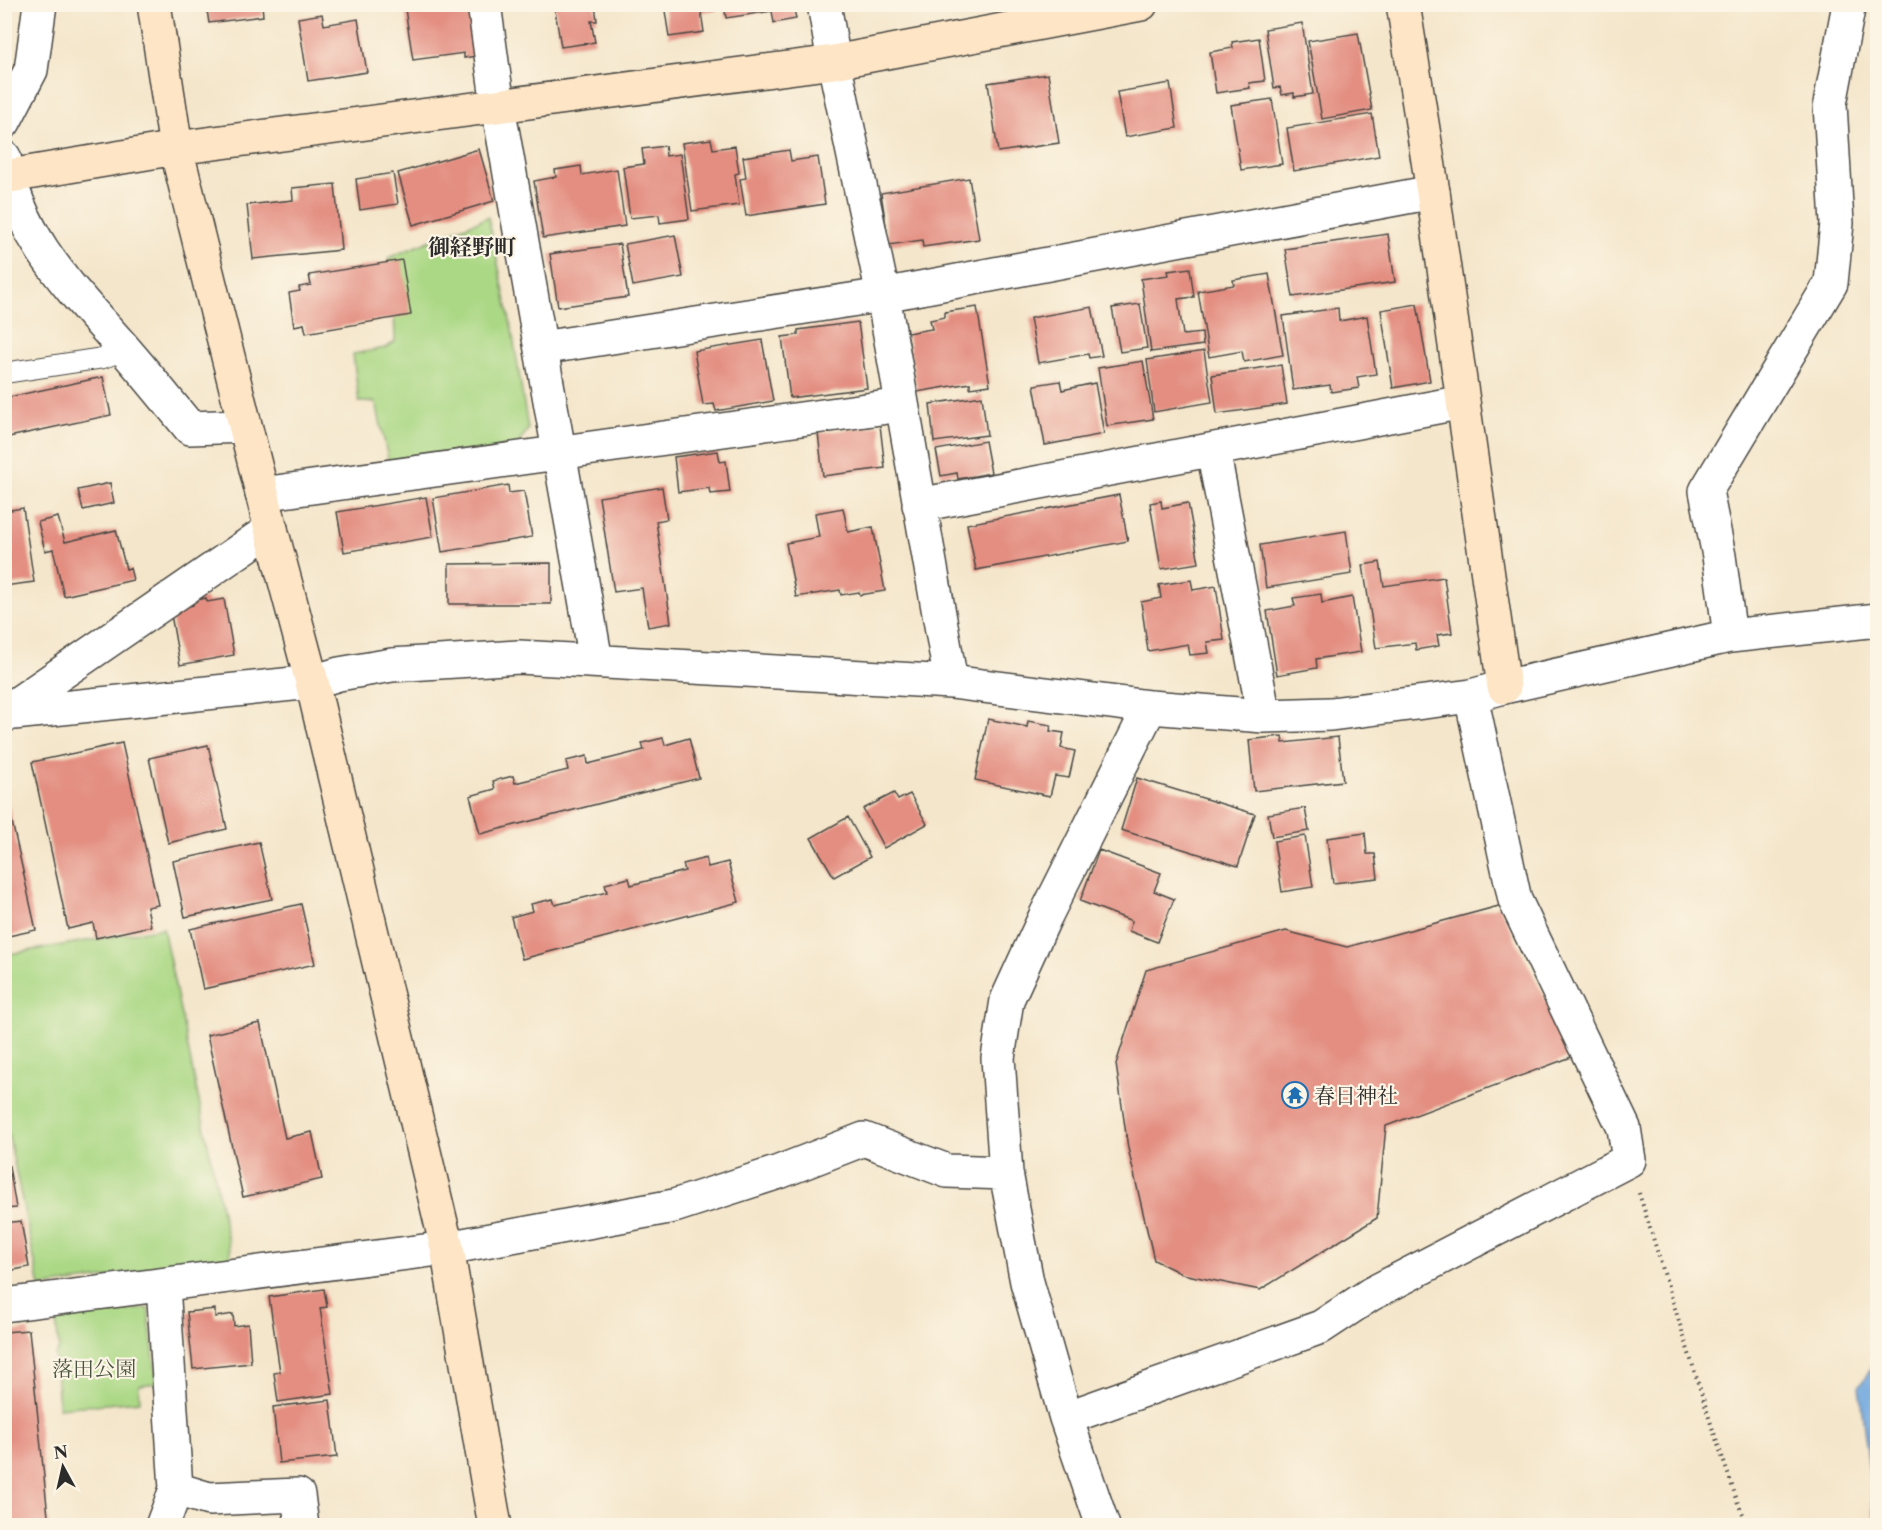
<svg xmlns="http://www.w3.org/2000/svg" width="1882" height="1530" viewBox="0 0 1882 1530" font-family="'Libre Caslon Text','Noto Serif JP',serif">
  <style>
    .green { fill: #abd885; stroke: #6b8258; stroke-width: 1.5 }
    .water { fill: #6fa7de; stroke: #4d6984; stroke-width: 1.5 }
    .building { fill: #e38e81 }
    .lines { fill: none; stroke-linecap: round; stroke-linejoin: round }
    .lane-casing { stroke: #494743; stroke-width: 22 }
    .street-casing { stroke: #494743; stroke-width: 36 }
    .secondary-casing { stroke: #494743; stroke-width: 36 }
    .path { stroke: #494743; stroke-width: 4; stroke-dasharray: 1.5 4.5; stroke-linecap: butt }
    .lane { stroke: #fff; stroke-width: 20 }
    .street { stroke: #fff; stroke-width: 33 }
    .secondary { stroke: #fde5c5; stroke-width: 33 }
    .labels { text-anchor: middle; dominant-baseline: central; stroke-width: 4.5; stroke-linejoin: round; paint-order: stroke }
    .poi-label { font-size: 21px; fill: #2b2b2b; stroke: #fcf5e5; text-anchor: start }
    .park-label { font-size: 21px; fill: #4b5642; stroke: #fcf5e5 }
    .neighbourhood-label { font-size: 22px; font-weight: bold; fill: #2b2b2b; stroke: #fcf5e5 }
  </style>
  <rect width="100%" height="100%" fill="#fcf5e5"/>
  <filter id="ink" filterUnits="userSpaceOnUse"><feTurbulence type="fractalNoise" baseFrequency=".0167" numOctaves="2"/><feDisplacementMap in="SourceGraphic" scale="12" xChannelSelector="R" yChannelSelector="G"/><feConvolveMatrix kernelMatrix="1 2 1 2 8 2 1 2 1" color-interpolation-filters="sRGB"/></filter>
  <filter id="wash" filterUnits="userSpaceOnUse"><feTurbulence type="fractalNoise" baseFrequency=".008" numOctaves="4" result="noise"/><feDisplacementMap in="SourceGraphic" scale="24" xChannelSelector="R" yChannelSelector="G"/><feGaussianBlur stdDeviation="1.35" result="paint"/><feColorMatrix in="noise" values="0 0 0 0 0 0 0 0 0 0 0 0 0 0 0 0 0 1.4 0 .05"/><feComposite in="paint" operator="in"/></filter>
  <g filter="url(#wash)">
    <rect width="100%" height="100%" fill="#f4e6cb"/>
    <!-- green -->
    <path class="green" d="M 488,217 L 512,330 L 528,429 L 512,453 L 391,473 L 376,402 L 359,402 L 353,354 L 385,348 L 395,342 L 394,304 L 388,258 Z
      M 163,928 L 232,1260 L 40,1287 L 5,1119 L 4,955 Z
      M 148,1308 L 157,1383 L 139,1385 L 140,1401 L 59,1408 L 55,1355 L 59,1349 L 56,1319 Z"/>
    <!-- water -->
    <path class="water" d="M 1877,1359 L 1878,1525 L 1876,1526 L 1859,1387 Z"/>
    <g id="blocks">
      <!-- building -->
      <path class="building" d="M 206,4 L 262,4 L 263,16 L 209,23 Z
        M 437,4 L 469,4 L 476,56 L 464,58 L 464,53 L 413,60 L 405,9 Z
        M 554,4 L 595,4 L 597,21 L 591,21 L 595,42 L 561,47 Z
        M 664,4 L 717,4 L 718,10 L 701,12 L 704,32 L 669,37 Z
        M 724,4 L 793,4 L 796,19 L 774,23 L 772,11 L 726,18 Z
        M 322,14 L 324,25 L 358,19 L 367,72 L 308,81 L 298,18 Z
        M 1302,23 L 1313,94 L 1294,97 L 1294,93 L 1282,95 L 1280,87 L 1274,88 L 1265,29 Z
        M 1358,33 L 1372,110 L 1322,119 L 1308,41 Z
        M 1259,38 L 1265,81 L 1249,83 L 1250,88 L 1216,93 L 1210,52 L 1233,48 L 1232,42 Z
        M 1048,74 L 1059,143 L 998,152 L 988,83 Z
        M 1170,83 L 1177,128 L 1125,137 L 1117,92 Z
        M 1272,99 L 1282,164 L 1241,170 L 1231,105 Z
        M 1372,114 L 1379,156 L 1294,171 L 1287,128 Z
        M 711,139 L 713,149 L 735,146 L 739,173 L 735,174 L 739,205 L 692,211 L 682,143 Z
        M 665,146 L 666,156 L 680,154 L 689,219 L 660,223 L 659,215 L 630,218 L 623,167 L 644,164 L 642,149 Z
        M 479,149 L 494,201 L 413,225 L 398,173 Z
        M 789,150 L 791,161 L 818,157 L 825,204 L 746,216 L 740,179 L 746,178 L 743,157 Z
        M 581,166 L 582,175 L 617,169 L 625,226 L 543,238 L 534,181 L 556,177 L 555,170 Z
        M 393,173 L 398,204 L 360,210 L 356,179 Z
        M 969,178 L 979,239 L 923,247 L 922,240 L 889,245 L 881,193 Z
        M 335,184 L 341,250 L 253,259 L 247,205 L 293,200 L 292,188 Z
        M 1388,234 L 1395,282 L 1293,297 L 1285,249 Z
        M 675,235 L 683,277 L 633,286 L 625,244 Z
        M 620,244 L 628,297 L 558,307 L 550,254 Z
        M 402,260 L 411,315 L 306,333 L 304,324 L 294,326 L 289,293 L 300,291 L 299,287 L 311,285 L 309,275 Z
        M 1190,268 L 1194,297 L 1178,299 L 1183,335 L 1202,333 L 1203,345 L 1151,352 L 1141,279 L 1169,275 L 1168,271 Z
        M 1269,274 L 1283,355 L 1244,362 L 1242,351 L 1209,357 L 1198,291 L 1234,285 L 1233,280 Z
        M 1140,304 L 1147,348 L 1120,352 L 1112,308 Z
        M 1417,304 L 1430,381 L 1393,388 L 1381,310 Z
        M 977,307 L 990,385 L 970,388 L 970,383 L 917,392 L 907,333 L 932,329 L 930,320 L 945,317 L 945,312 Z
        M 1092,307 L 1102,356 L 1089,358 L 1088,354 L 1038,363 L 1030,318 Z
        M 1338,308 L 1339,321 L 1367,316 L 1376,374 L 1357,377 L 1359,388 L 1331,392 L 1330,385 L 1293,390 L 1283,316 Z
        M 858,322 L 867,388 L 790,398 L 782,337 L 798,335 L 798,330 Z
        M 762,340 L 773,401 L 716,411 L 714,404 L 703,405 L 694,351 Z
        M 1204,351 L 1212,402 L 1154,412 L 1147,360 Z
        M 1143,361 L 1153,419 L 1107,426 L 1098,368 Z
        M 1281,365 L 1287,404 L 1217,414 L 1212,375 Z
        M 103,377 L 111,415 L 4,438 L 4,398 Z
        M 1060,381 L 1062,390 L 1095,383 L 1104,434 L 1045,445 L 1034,385 Z
        M 982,396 L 987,435 L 934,442 L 930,404 Z
        M 880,425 L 885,468 L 823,476 L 818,433 Z
        M 985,441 L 991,473 L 958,479 L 957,473 L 941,476 L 936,450 Z
        M 718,451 L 720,462 L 726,461 L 730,492 L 710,494 L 709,488 L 678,492 L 674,457 Z
        M 110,483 L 114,503 L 83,510 L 78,490 Z
        M 508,485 L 509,493 L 524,491 L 532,537 L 442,552 L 433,498 Z
        M 662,487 L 667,519 L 656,521 L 671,623 L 648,627 L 642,588 L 614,592 L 599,497 Z
        M 1119,495 L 1128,541 L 976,570 L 967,524 Z
        M 426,497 L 433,537 L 344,552 L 337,512 Z
        M 1161,501 L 1162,508 L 1188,503 L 1199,563 L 1161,569 L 1150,503 Z
        M 23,508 L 34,582 L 4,586 L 4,511 Z
        M 843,508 L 848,532 L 873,527 L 885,591 L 860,595 L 859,592 L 841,595 L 840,590 L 796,597 L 786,543 L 819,537 L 815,513 Z
        M 58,517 L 65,542 L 116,530 L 126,569 L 130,568 L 133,580 L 64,596 L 53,549 L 45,551 L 38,522 Z
        M 1346,531 L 1352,574 L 1266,588 L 1260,545 Z
        M 1380,562 L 1384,586 L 1444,577 L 1452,633 L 1437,635 L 1439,646 L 1416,650 L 1415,643 L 1376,648 L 1363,565 Z
        M 551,563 L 551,604 L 449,604 L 449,564 Z
        M 1191,580 L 1193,590 L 1216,586 L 1224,640 L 1207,642 L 1209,653 L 1190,655 L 1188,644 L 1148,651 L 1141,602 L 1161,598 L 1159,585 Z
        M 1321,594 L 1322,603 L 1352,597 L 1361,652 L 1316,659 L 1317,668 L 1277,675 L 1267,611 L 1295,606 L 1293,598 Z
        M 206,598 L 207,602 L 224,599 L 234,655 L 180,665 L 170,609 L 193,605 L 193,601 Z
        M 988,719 L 1027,727 L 1028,721 L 1051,725 L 1050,731 L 1064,733 L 1061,748 L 1075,751 L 1069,778 L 1055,776 L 1050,796 L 975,780 Z
        M 1282,736 L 1283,743 L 1338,737 L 1343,781 L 1254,791 L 1249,740 Z
        M 663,738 L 665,745 L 689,738 L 699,778 L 480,834 L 470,796 L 495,789 L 493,781 L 513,776 L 515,783 L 568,770 L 566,761 L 587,756 L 588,764 L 644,750 L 642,743 Z
        M 122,743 L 158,905 L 147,907 L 151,926 L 96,938 L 93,923 L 68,929 L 32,762 Z
        M 208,745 L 227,829 L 168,843 L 149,758 Z
        M 1137,778 L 1255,814 L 1238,866 L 1121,830 Z
        M 5,790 L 36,930 L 4,937 L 4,791 Z
        M 894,793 L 898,800 L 910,794 L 927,824 L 884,848 L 863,809 Z
        M 1305,808 L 1309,831 L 1272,837 L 1268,814 Z
        M 848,817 L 870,857 L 834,877 L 811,838 Z
        M 1365,833 L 1367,854 L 1375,854 L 1378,878 L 1333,883 L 1327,838 Z
        M 1305,836 L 1313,887 L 1282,892 L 1274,841 Z
        M 259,842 L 272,899 L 185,917 L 173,861 Z
        M 1099,850 L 1161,873 L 1154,891 L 1174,899 L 1157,942 L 1129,931 L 1132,921 L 1080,901 Z
        M 706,858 L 708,867 L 728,862 L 739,902 L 522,959 L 511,917 L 533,911 L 531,904 L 553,899 L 555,905 L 607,892 L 605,884 L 629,878 L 631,885 L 685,871 L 683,864 Z
        M 301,904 L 315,964 L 203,989 L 190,929 Z
        M 1499,906 L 1574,1056 L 1386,1126 L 1377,1218 L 1260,1290 L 1182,1274 L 1154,1260 L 1128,1148 L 1116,1064 L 1146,970 L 1286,931 L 1347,947 Z
        M 260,1023 L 285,1138 L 312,1132 L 322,1179 L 243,1197 L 207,1035 Z
        M 9,1166 L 16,1208 L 4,1209 L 4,1167 Z
        M 21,1221 L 29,1267 L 4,1272 L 4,1223 Z
        M 324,1289 L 327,1307 L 320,1308 L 333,1394 L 278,1402 L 274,1373 L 280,1372 L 269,1297 Z
        M 215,1309 L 215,1317 L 233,1314 L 234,1326 L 248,1324 L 251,1363 L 193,1369 L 187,1312 Z
        M 29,1330 L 49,1526 L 4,1526 L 4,1332 Z
        M 330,1400 L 337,1457 L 279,1463 L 273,1407 Z"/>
    </g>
  </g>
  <g filter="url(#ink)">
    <use href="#blocks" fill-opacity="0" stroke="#494743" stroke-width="1.5"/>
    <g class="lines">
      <defs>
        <path id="lane" d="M 4,373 L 103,358 L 125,350"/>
        <path id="street" d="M 484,4 L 498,106 L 596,661
          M 824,4 L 834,62 L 883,295 L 951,682
          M 4,122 L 31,70 L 40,4
          M 4,157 C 21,239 66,283 119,343 C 143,370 166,399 190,428 L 245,426
          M 541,348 L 883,295 L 1433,192
          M 1213,450 L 1264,716
          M 262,494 L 902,405
          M 919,505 L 1463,402
          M 1730,636 L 1719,556 L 1706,491 L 1831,283 L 1837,223 L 1830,104 L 1849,4
          M 5,712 L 271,529
          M 4,714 L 312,682 L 339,674 L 392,665 L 519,657 L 951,682 L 1150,707 L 1264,716 L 1331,714 L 1471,696 L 1504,687 L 1730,636 L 1878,620
          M 4,1305 L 447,1248 L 674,1206 L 779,1172 L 864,1139 L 947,1171 L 1006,1173
          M 1066,1418 L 1321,1327 L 1371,1294 L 1629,1160 L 1624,1128 L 1515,900 L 1471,696
          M 176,1489 L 209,1499 L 298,1495 L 302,1526
          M 162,1526 L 176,1489 L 163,1285
          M 1103,1526 L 1066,1418 L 1027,1282 L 1006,1173 L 998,1058 L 1007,1000 L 1045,917 L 1150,707"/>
        <path id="secondary" d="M 154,4 L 176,148 L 271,529 L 312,682 L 447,1248 L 495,1526
          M 1403,4 L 1433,192 L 1504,687
          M 4,177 L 176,148 L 834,62 L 1141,4"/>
      </defs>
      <!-- lane casing -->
      <use href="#lane" class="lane-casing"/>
      <!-- street casing -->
      <use href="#street" class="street-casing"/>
      <!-- secondary casing -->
      <use href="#secondary" class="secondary-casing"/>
      <!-- path -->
      <path class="path" d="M 1639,1193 L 1711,1424 L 1739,1506 L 1749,1526"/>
      <!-- lane -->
      <use href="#lane" class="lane"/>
      <!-- street -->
      <use href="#street" class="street"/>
      <!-- secondary -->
      <use href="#secondary" class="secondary"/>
    </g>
  </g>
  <!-- icons -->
  <defs>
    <symbol id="temple-ring" viewBox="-11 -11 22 22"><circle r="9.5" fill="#fcf5e5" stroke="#1f6fb2" stroke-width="1.5"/><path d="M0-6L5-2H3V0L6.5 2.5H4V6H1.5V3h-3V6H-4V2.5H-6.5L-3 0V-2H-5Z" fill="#1f6fb2"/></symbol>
  </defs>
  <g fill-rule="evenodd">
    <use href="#temple-ring" x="1280" y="1080" width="30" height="30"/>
  </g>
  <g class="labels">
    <!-- poi labels -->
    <g class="poi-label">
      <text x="1314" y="1095">春日神社</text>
    </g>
    <!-- park labels -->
    <g class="park-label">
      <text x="94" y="1368">落田公園</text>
    </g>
    <!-- neighbourhood labels -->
    <g class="neighbourhood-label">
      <text x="472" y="247">御経野町</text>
    </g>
  </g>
  <!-- margin -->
  <rect width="1882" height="1530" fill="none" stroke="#fcf5e5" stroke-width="24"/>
  <!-- north arrow -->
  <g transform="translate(63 1467) rotate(352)" stroke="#fcf5e5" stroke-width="4.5" paint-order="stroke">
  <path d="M0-4.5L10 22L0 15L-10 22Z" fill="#2b2b2b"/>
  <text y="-9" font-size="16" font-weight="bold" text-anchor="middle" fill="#2b2b2b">N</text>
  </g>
</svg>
